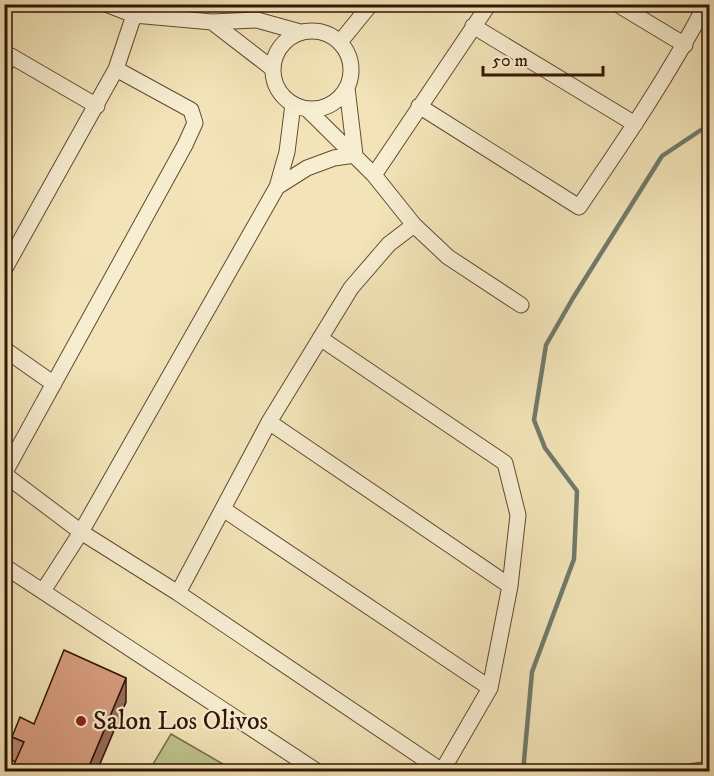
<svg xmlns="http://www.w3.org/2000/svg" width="714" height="776" viewBox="0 0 714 776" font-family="'IM FELL DW Pica',serif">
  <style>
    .pitch { fill: #bdc38d; stroke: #786c48; stroke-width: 1.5 }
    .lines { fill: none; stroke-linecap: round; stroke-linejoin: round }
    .stream { stroke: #717a6b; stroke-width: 4.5 }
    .minor-casing { stroke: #624931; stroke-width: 17 }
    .minor { stroke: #f7edd1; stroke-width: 15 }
    .wall { fill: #b9876e; stroke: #321504; stroke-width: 1.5 }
    .shaded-wall { fill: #966e5a; stroke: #321504; stroke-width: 1.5 }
    .building { fill: #d79d80; stroke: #321504; stroke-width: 1.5 }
    .poi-dot { fill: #8f2418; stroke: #f7edd1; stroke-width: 2 }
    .labels { text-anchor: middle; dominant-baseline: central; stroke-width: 4.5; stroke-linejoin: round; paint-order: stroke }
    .poi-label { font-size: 26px; fill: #321504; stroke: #f7edd1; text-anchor: start }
  </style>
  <rect width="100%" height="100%" fill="#f2e4b8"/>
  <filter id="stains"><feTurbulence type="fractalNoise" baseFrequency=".00333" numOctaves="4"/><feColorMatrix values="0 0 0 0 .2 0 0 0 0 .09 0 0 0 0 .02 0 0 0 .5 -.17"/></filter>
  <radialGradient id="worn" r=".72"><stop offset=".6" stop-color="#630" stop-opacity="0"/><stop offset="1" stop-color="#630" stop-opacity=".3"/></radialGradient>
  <!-- pitch -->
  <path class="pitch" d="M 171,734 L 235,771 L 149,771 Z"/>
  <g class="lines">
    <!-- stream -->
    <path class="stream" d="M 523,772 L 532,672 L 574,559 L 577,491 L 545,448 L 534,420 L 546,345 L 573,298 L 662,156 L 710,124"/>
    <defs>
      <path id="minor" d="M 106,4 L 134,15 L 212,22 L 257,20 L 300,32
        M 617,4 L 685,45
        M 212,22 L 273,69
        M 473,26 L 635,124
        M273 70a39 39 0 1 1 78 0a39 39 0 1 1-78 0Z
        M 340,42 L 371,4
        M 4,67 L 11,56 L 97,106
        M 347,88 L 355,155
        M 419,106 L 579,207 C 624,141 669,75 706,4
        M 307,109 L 374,175 L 414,225 L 448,257 L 521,305
        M 374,175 L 489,4
        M 277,187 L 307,168 L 334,158 L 355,155
        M 4,270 L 116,69 L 134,15
        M 4,349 L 54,384
        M 269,422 L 510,586
        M 4,474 L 81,532 L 178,593 L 269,422 L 351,288 L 389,244 L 414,225
        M 4,474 L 185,145 L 195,123 L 191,110 L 116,69
        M 223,509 L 490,688
        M 4,566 L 318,772
        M 43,591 L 81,532 L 277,187 L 287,152 L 293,104
        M 178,593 L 442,771 L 490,688 L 510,586 L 518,515 L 505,463 L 320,338
        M 689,772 L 710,769"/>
    </defs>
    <!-- minor casing -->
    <use href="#minor" class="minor-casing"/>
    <!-- minor -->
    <use href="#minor" class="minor"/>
  </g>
  <!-- wall -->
  <path class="wall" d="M 126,702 L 15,762 L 12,760 L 12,737 L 34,724 Z"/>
  <!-- shaded-wall -->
  <path class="shaded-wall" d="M 126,678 L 126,702 L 97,771 L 87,771 Z"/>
  <!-- building -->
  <path class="building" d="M 64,650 L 126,678 L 87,771 L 11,771 L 24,742 L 12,737 L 20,717 L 34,724 Z"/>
  <!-- markers -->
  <circle class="poi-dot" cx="81" cy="721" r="6"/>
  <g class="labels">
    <!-- poi labels -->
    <g class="poi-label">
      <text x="93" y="721">Salon Los Olivos</text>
    </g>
  </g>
  <!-- margin -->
  <rect width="714" height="776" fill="none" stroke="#f2e4b8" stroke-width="24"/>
  <rect x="6" y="6" width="702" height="764" fill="none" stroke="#321504" stroke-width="3"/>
  <rect x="12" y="12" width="690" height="752" fill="none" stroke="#321504" stroke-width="1.5"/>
  <!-- scale -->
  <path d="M483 66v9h120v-9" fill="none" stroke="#321504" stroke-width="3"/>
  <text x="492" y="66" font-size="18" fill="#321504" stroke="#f7edd1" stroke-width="4.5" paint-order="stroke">50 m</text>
  <rect width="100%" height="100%" filter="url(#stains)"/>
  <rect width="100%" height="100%" fill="url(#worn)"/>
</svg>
